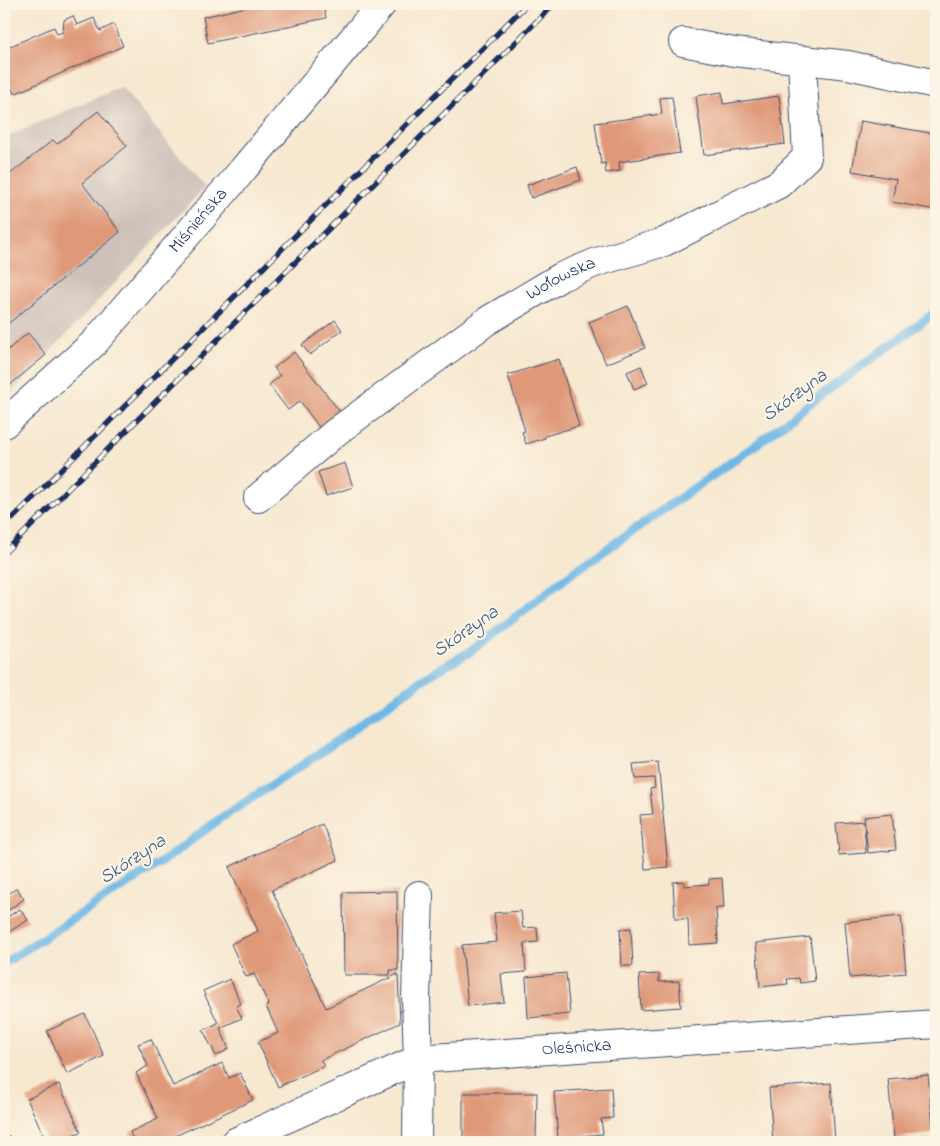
<svg xmlns="http://www.w3.org/2000/svg" width="940" height="1146" viewBox="0 0 940 1146" font-family="'Indie Flower',sans-serif">
  <style>
    .industrial { fill: #cec1ba }
    .lines { fill: none; stroke-linecap: round; stroke-linejoin: round }
    .stream { stroke: #6db8e6; stroke-width: 9 }
    .building { fill: #df9878 }
    .minor-casing { stroke: #3c4b6f; stroke-width: 30 }
    .minor { stroke: #fff; stroke-width: 28 }
    .rail-casing { stroke: #1b2f5e; stroke-width: 5.5 }
    .rail { stroke: #fcf5e5; stroke-width: 4; stroke-dasharray: 11; stroke-linecap: butt }
    .labels { text-anchor: middle; dominant-baseline: central; stroke-width: 4.5; stroke-linejoin: round; paint-order: stroke }
    .street-label { font-size: 18px; fill: #1b2f5e; stroke: #fcf5e5 }
    .water-label { font-size: 19px; font-style: italic; fill: #345887; stroke: #fcf5e5 }
  </style>
  <rect width="100%" height="100%" fill="#fcf5e5"/>
  <filter id="ink" filterUnits="userSpaceOnUse"><feTurbulence type="fractalNoise" baseFrequency=".02" numOctaves="2"/><feDisplacementMap in="SourceGraphic" scale="10" xChannelSelector="R" yChannelSelector="G"/><feConvolveMatrix kernelMatrix="1 2 1 2 8 2 1 2 1" color-interpolation-filters="sRGB"/></filter>
  <filter id="wash" filterUnits="userSpaceOnUse"><feTurbulence type="fractalNoise" baseFrequency=".0096" numOctaves="4" result="noise"/><feDisplacementMap in="SourceGraphic" scale="20" xChannelSelector="R" yChannelSelector="G"/><feGaussianBlur stdDeviation="1.12" result="paint"/><feColorMatrix in="noise" values="0 0 0 0 0 0 0 0 0 0 0 0 0 0 0 0 0 1.4 0 .05"/><feComposite in="paint" operator="in"/></filter>
  <g filter="url(#wash)">
    <rect width="100%" height="100%" fill="#f7e8d0"/>
    <!-- industrial -->
    <path class="industrial" d="M 121,87 L 205,187 L 4,401 L 4,138 Z"/>
    <g class="lines">
      <!-- stream -->
      <path class="stream" d="M 4,963 L 162,862 L 221,818 L 307,762 L 425,678 L 448,664 L 470,652 L 571,574 L 749,450 L 813,401 L 936,312"/>
    </g>
    <g id="blocks">
      <!-- building -->
      <path class="building" d="M 245,4 L 323,4 L 326,18 L 208,43 L 203,17 L 246,7 Z
        M 73,16 L 77,25 L 94,18 L 100,31 L 114,24 L 123,46 L 14,94 L 4,70 L 4,49 L 54,27 L 57,34 L 63,32 L 64,20 Z
        M 722,92 L 723,104 L 779,96 L 785,144 L 704,155 L 696,96 Z
        M 672,97 L 680,153 L 619,162 L 620,171 L 606,173 L 605,163 L 601,164 L 595,123 L 662,114 L 660,98 Z
        M 98,111 L 127,146 L 82,183 L 120,232 L 4,327 L 4,179 L 53,140 L 57,144 Z
        M 861,121 L 936,134 L 936,210 L 892,202 L 896,179 L 852,171 Z
        M 577,167 L 581,180 L 531,198 L 527,185 Z
        M 628,306 L 645,348 L 606,364 L 589,322 Z
        M 335,320 L 342,330 L 310,355 L 302,345 Z
        M 28,333 L 46,355 L 4,390 L 4,353 Z
        M 294,352 L 344,417 L 323,433 L 300,401 L 288,410 L 269,385 L 280,376 L 274,368 Z
        M 559,359 L 579,426 L 545,436 L 545,438 L 526,444 L 522,432 L 525,431 L 508,375 Z
        M 641,366 L 648,383 L 634,389 L 627,372 Z
        M 345,463 L 353,487 L 326,496 L 318,472 Z
        M 658,762 L 668,867 L 645,869 L 640,815 L 653,814 L 650,789 L 655,788 L 654,778 L 635,779 L 633,764 Z
        M 892,814 L 896,850 L 868,853 L 864,817 Z
        M 864,821 L 866,853 L 839,855 L 836,823 Z
        M 322,824 L 338,860 L 272,890 L 326,1008 L 398,974 L 400,1023 L 321,1060 L 324,1066 L 278,1087 L 258,1042 L 278,1033 L 266,1006 L 269,1005 L 254,974 L 246,977 L 231,944 L 258,931 L 229,867 Z
        M 722,878 L 724,908 L 716,908 L 718,943 L 689,945 L 688,919 L 675,919 L 673,882 L 684,881 L 684,886 L 709,884 L 709,879 Z
        M 17,888 L 24,899 L 4,913 L 4,897 Z
        M 397,891 L 398,970 L 390,970 L 390,975 L 344,975 L 343,892 Z
        M 20,909 L 28,920 L 4,935 L 4,919 Z
        M 521,911 L 523,928 L 537,927 L 538,942 L 524,943 L 526,972 L 501,974 L 504,1002 L 468,1006 L 462,945 L 497,942 L 494,913 Z
        M 901,916 L 906,973 L 850,978 L 845,922 Z
        M 631,928 L 633,966 L 622,966 L 620,929 Z
        M 810,937 L 815,981 L 800,983 L 799,978 L 787,979 L 788,984 L 760,987 L 756,943 Z
        M 566,973 L 570,1014 L 528,1018 L 526,977 Z
        M 659,974 L 659,982 L 679,981 L 681,1007 L 641,1010 L 639,975 Z
        M 230,979 L 241,1004 L 236,1006 L 242,1018 L 220,1028 L 229,1049 L 216,1056 L 203,1030 L 218,1023 L 203,991 Z
        M 85,1014 L 104,1056 L 67,1074 L 47,1031 Z
        M 151,1039 L 173,1086 L 222,1063 L 229,1078 L 240,1073 L 253,1100 L 162,1142 L 134,1142 L 130,1132 L 158,1119 L 136,1073 L 148,1066 L 138,1044 Z
        M 928,1075 L 934,1134 L 894,1138 L 888,1079 Z
        M 831,1083 L 835,1142 L 773,1142 L 769,1088 Z
        M 59,1084 L 81,1132 L 73,1135 L 76,1142 L 47,1142 L 27,1099 Z
        M 611,1088 L 613,1118 L 601,1119 L 603,1134 L 558,1138 L 554,1092 Z
        M 463,1093 L 537,1093 L 536,1139 L 463,1139 Z
        M 9,1136 L 12,1142 L 4,1142 L 4,1139 Z"/>
    </g>
  </g>
  <g filter="url(#ink)">
    <use href="#blocks" fill-opacity="0" stroke="#3c4b6f" stroke-width="1"/>
    <g class="lines">
      <defs>
        <g id="minor">
          <path d="M 683,42 L 734,52 L 848,65 L 936,84"/>
          <path id="s1" d="M 4,424 L 94,343 L 230,185 L 382,4"/>
          <path id="s2" d="M 258,498 L 336,432 L 487,321 L 561,277 L 597,262 L 664,242 L 779,184 L 807,157 L 802,60"/>
          <path id="s3" d="M 235,1142 L 418,1059 L 936,1024"/>
          <path d="M 417,1142 L 418,1059 L 416,999 L 419,895"/>
        </g>
      </defs>
      <!-- minor casing -->
      <use href="#minor" class="minor-casing"/>
      <!-- minor -->
      <use href="#minor" class="minor"/>
      <defs>
        <path id="rail" d="M 4,527 L 527,4
          M 4,553 L 554,4"/>
      </defs>
      <!-- rail casing -->
      <use href="#rail" class="rail-casing"/>
      <!-- rail -->
      <use href="#rail" class="rail"/>
    </g>
  </g>
  <g class="labels">
    <!-- street labels -->
    <g class="street-label">
      <text stroke="none"><textPath href="#s1" startOffset="282">Miśnieńska</textPath></text>
      <text stroke="none"><textPath href="#s2" startOffset="375">Wołowska</textPath></text>
      <text stroke="none"><textPath href="#s3" startOffset="360">Oleśnicka</textPath></text>
    </g>
    <!-- water labels -->
    <g class="water-label">
      <text transform="translate(795 396) rotate(-36)">Skórzyna</text>
      <text transform="translate(466 632) rotate(-35)">Skórzyna</text>
      <text transform="translate(133 860) rotate(-33)">Skórzyna</text>
    </g>
  </g>
  <!-- margin -->
  <rect width="940" height="1146" fill="none" stroke="#fcf5e5" stroke-width="20"/>
</svg>
